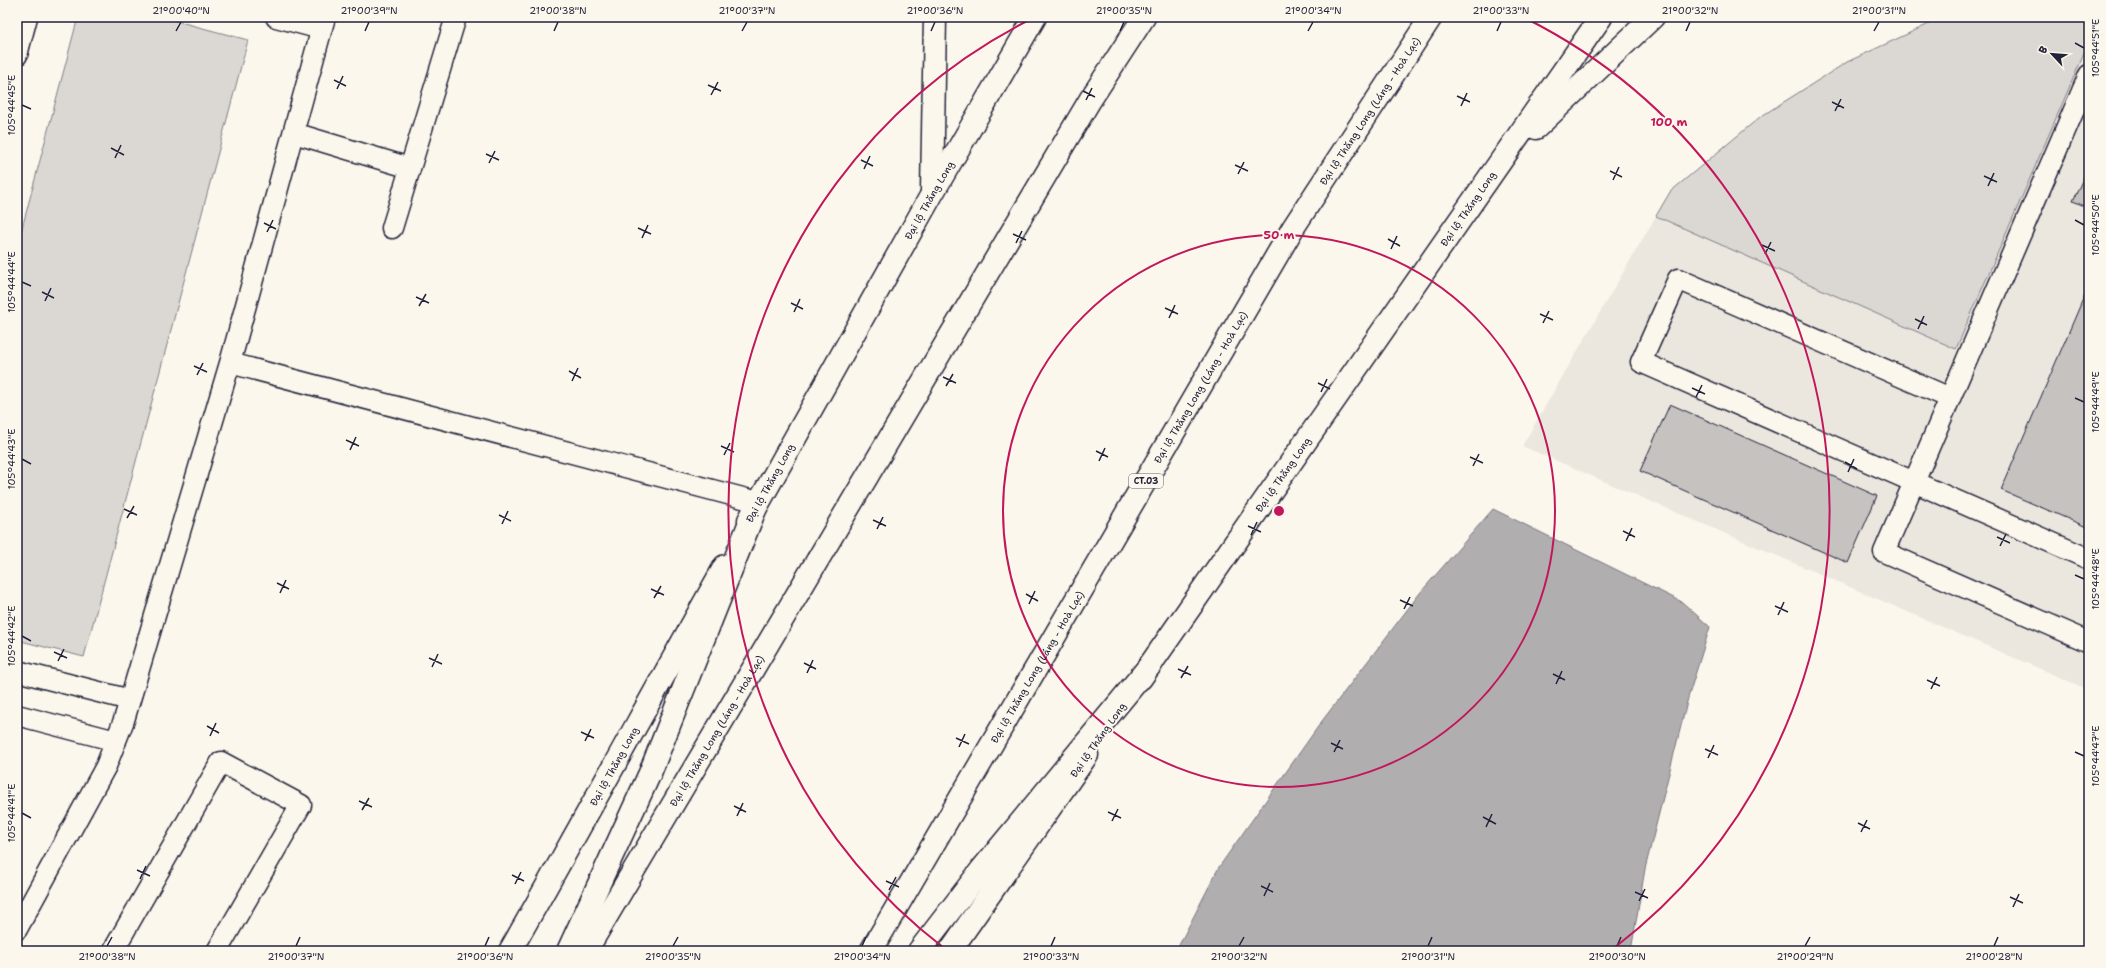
<svg xmlns="http://www.w3.org/2000/svg" width="2106" height="968" viewBox="0 0 2106 968" font-family="'Shantell Sans',sans-serif">
  <style>
    .built { fill: #ebe7df }
    .green { fill: #dbd8d3; stroke: #7e7d87 }
    .water { fill: #b1aeb0; stroke: #787681 }
    .building { fill: #c6c2c0; stroke: #22223b }
    .lines { fill: none; stroke-linecap: round; stroke-linejoin: round }
    .service-casing { stroke: #22223b; stroke-width: 23 }
    .primary-casing { stroke: #22223b; stroke-width: 25 }
    .motorway-casing { stroke: #22223b; stroke-width: 25 }
    .service { stroke: #fbf7ec; stroke-width: 20 }
    .primary { stroke: #fbf7ec; stroke-width: 22 }
    .motorway { stroke: #fbf7ec; stroke-width: 22 }
    .ticks { fill: none; stroke: #22223b; stroke-width: 1.5 }
    .ring { fill: none; stroke: #c2185b; stroke-width: 2 }
    .labels { text-anchor: middle; dominant-baseline: central; stroke-width: 4; stroke-linejoin: round; paint-order: stroke }
    .shield { fill: #fbf7ec; stroke: #636270; stroke-width: 1 }
    .shield-label { font-size: 9px; font-weight: bold; fill: #22223b }
    .street-label { font-size: 10px; fill: #22223b; stroke: #fbf7ec }
    .centre { fill: #c2185b; stroke: #fbf7ec; stroke-width: 2 }
    .ring-label { font-size: 12px; text-anchor: middle; font-weight: bold; fill: #c2185b; stroke: #fbf7ec; stroke-width: 4; stroke-linejoin: round; paint-order: stroke }
    .neatline { fill: none; stroke: #22223b; stroke-width: 1.5 }
    .ticks-label { font-size: 10px; text-anchor: middle; fill: #22223b }
  </style>
  <rect width="100%" height="100%" fill="#fbf7ec"/>
  <filter id="ink" filterUnits="userSpaceOnUse"><feTurbulence type="fractalNoise" baseFrequency=".025" numOctaves="2"/><feDisplacementMap in="SourceGraphic" scale="8" xChannelSelector="R" yChannelSelector="G"/><feConvolveMatrix kernelMatrix="1 2 1 2 8 2 1 2 1" color-interpolation-filters="sRGB"/></filter>
  <g filter="url(#ink)">
    <!-- built -->
    <path class="built" d="M 1944,17 L 2089,17 L 2089,690 L 1522,446 L 1670,192 L 1760,117 L 1847,62 Z"/>
    <!-- green -->
    <path class="green" d="M 78,17 L 161,17 L 248,40 L 84,657 L 17,640 L 17,247 Z
      M 1944,17 L 2089,17 L 2089,42 L 1956,349 L 1656,216 L 1670,192 L 1760,117 L 1847,62 Z"/>
    <!-- water -->
    <path class="water" d="M 1493,509 L 1682,602 L 1710,627 L 1688,698 L 1645,869 L 1631,951 L 1176,951 L 1219,867 L 1322,721 L 1420,593 Z"/>
    <!-- building -->
    <path class="building" d="M 2089,165 L 2089,208 L 2073,201 Z
      M 2089,285 L 2089,528 L 2001,490 Z
      M 1670,404 L 1877,496 L 1848,563 L 1640,471 Z"/>
    <g class="lines">
      <defs>
        <path id="service" d="M 276,17 L 321,29
          M 17,55 L 27,17
          M 2089,75 L 1884,552 L 2089,642
          M 294,133 L 410,168
          M 392,228 L 456,17
          M 230,363 L 758,502
          M 1950,398 L 1678,279 L 1641,362 L 2089,559
          M 17,671 L 130,700
          M 17,715 L 116,741
          M 17,929 L 106,766 L 124,720 L 230,363 L 325,17
          M 113,951 L 221,762 L 301,805 L 217,951"/>
        <g id="primary">
          <path d="M 1536,128 L 1653,17"/>
          <path d="M 932,192 L 935,17"/>
          <path id="s1" d="M 749,520 L 932,194 L 1035,17"/>
          <path id="s2" d="M 1141,678 L 1601,17"/>
          <path id="s3" d="M 510,951 C 583,823 653,694 725,566"/>
          <path d="M 950,951 L 1087,755"/>
        </g>
        <g id="motorway">
          <path d="M 568,951 L 650,773 L 758,502"/>
          <path id="s4" d="M 586,951 L 1090,100 L 1144,17"/>
          <path id="s5" d="M 871,951 L 1293,228 L 1431,17"/>
          <path d="M 919,951 L 982,869 L 1152,663"/>
        </g>
      </defs>
      <!-- service casing -->
      <use href="#service" class="service-casing"/>
      <!-- primary casing -->
      <use href="#primary" class="primary-casing"/>
      <!-- motorway casing -->
      <use href="#motorway" class="motorway-casing"/>
      <!-- service -->
      <use href="#service" class="service"/>
      <!-- primary -->
      <use href="#primary" class="primary"/>
      <!-- motorway -->
      <use href="#motorway" class="motorway"/>
    </g>
  </g>
  <!-- ticks -->
  <path class="ticks" d="M 176,31 L 181,22M 365,31 L 369,22M 554,31 L 558,22M 742,31 L 747,22M 931,31 L 935,22M 1120,31 L 1124,22M 1308,31 L 1313,22M 1497,31 L 1501,22M 1686,31 L 1690,22M 1874,31 L 1879,22M 2075,43 L 2084,48M 334,80 L 346,86M 708,85 L 721,91M 337,89 L 343,76M 1083,91 L 1095,97M 711,95 L 718,82M 1457,96 L 1470,102M 1086,100 L 1092,88M 1832,102 L 1844,108M 22,105 L 31,109M 1461,106 L 1467,93M 1835,111 L 1841,99M 111,148 L 124,155M 486,154 L 499,160M 115,158 L 121,145M 861,160 L 873,166M 489,163 L 495,151M 1235,165 L 1248,171M 864,169 L 870,156M 1610,171 L 1622,177M 1238,174 L 1244,162M 1984,176 L 1997,182M 1613,180 L 1619,167M 1988,186 L 1994,173M 2075,220 L 2084,225M 264,223 L 276,229M 638,228 L 651,234M 267,232 L 273,220M 1013,234 L 1026,240M 642,238 L 648,225M 1388,239 L 1400,246M 1016,243 L 1022,231M 1762,245 L 1775,251M 1391,249 L 1397,236M 1765,254 L 1771,242M 22,282 L 31,286M 42,292 L 54,298M 416,297 L 429,303M 45,301 L 51,288M 791,303 L 803,309M 419,306 L 426,294M 1165,308 L 1178,314M 794,312 L 800,299M 1540,314 L 1553,320M 1169,318 L 1175,305M 1915,319 L 1927,325M 1543,323 L 1549,311M 1918,329 L 1924,316M 194,366 L 207,372M 569,371 L 581,378M 197,375 L 203,363M 943,377 L 956,383M 572,381 L 578,368M 1318,383 L 1330,389M 946,386 L 953,374M 1692,388 L 1705,394M 1321,392 L 1327,379M 1696,397 L 1702,385M 2075,398 L 2084,402M 346,440 L 359,446M 721,446 L 734,452M 350,450 L 356,437M 1096,451 L 1108,457M 724,455 L 730,443M 1470,457 L 1483,463M 22,459 L 31,464M 1099,461 L 1105,448M 1845,462 L 1857,469M 1473,466 L 1479,454M 1848,472 L 1854,459M 124,509 L 137,515M 499,515 L 511,521M 127,518 L 134,506M 873,520 L 886,526M 502,524 L 508,511M 1248,526 L 1261,532M 877,529 L 883,517M 1623,531 L 1635,537M 1251,535 L 1257,522M 1997,537 L 2010,543M 1626,541 L 1632,528M 2000,546 L 2006,534M 2075,575 L 2084,579M 277,583 L 289,589M 651,589 L 664,595M 280,593 L 286,580M 1026,594 L 1038,601M 654,598 L 661,586M 1400,600 L 1413,606M 1029,604 L 1035,591M 1775,606 L 1788,612M 1404,609 L 1410,597M 1778,615 L 1784,602M 22,636 L 31,641M 54,652 L 67,658M 429,658 L 442,664M 58,661 L 64,649M 804,663 L 816,669M 432,667 L 438,654M 1178,669 L 1191,675M 807,673 L 813,660M 1553,674 L 1565,680M 1181,678 L 1188,666M 1927,680 L 1940,686M 1556,684 L 1562,671M 1931,689 L 1937,677M 207,726 L 219,733M 581,732 L 594,738M 210,736 L 216,723M 956,738 L 969,744M 585,741 L 591,729M 1331,743 L 1343,749M 959,747 L 965,734M 1705,749 L 1718,755M 1334,752 L 1340,740M 2075,752 L 2084,756M 1708,758 L 1714,745M 359,801 L 372,807M 734,806 L 746,812M 362,810 L 369,798M 1108,812 L 1121,818M 22,813 L 31,818M 737,816 L 743,803M 1483,817 L 1496,824M 1112,821 L 1118,809M 1858,823 L 1870,829M 1486,827 L 1492,814M 1861,832 L 1867,820M 137,870 L 150,876M 512,875 L 524,881M 140,879 L 146,866M 886,881 L 899,887M 515,884 L 521,872M 1261,886 L 1273,892M 889,890 L 896,877M 1635,892 L 1648,898M 1264,896 L 1270,883M 2010,897 L 2023,903M 1639,901 L 1645,889M 2013,907 L 2019,894M 107,946 L 112,937M 296,946 L 300,937M 485,946 L 489,937M 673,946 L 678,937M 862,946 L 866,937M 1051,946 L 1055,937M 1239,946 L 1244,937M 1428,946 L 1432,937M 1617,946 L 1621,937M 1805,946 L 1810,937M 1994,946 L 1998,937"/>
  <!-- distance rings -->
  <g class="ring">
    <circle cx="1279" cy="511" r="276"/>
    <path d="M944 948A551 551 0 0 1 1033 18M1525 18A551 551 0 0 1 1614 948"/>
  </g>
  <g class="labels">
    <!-- shield labels -->
    <rect class="shield" x="1129" y="474" width="34" height="14" rx="3"/>
    <g class="shield-label">
      <text x="1146" y="481">CT.03</text>
    </g>
    <!-- street labels -->
    <g class="street-label">
      <text stroke="none"><textPath href="#s5" startOffset="977">Đại lộ Thăng Long (Láng - Hoà Lạc)</textPath></text>
      <text stroke="none"><textPath href="#s1" startOffset="367">Đại lộ Thăng Long</textPath></text>
      <text stroke="none"><textPath href="#s2" startOffset="572">Đại lộ Thăng Long</textPath></text>
      <text stroke="none"><textPath href="#s5" startOffset="653">Đại lộ Thăng Long (Láng - Hoà Lạc)</textPath></text>
      <text stroke="none"><textPath href="#s2" startOffset="248">Đại lộ Thăng Long</textPath></text>
      <text transform="translate(770 483) rotate(-61)">Đại lộ Thăng Long</text>
      <text stroke="none"><textPath href="#s5" startOffset="329">Đại lộ Thăng Long (Láng - Hoà Lạc)</textPath></text>
      <text stroke="none"><textPath href="#s4" startOffset="256">Đại lộ Thăng Long (Láng - Hoà Lạc)</textPath></text>
      <text transform="translate(1098 740) rotate(-55)">Đại lộ Thăng Long</text>
      <text stroke="none"><textPath href="#s3" startOffset="212">Đại lộ Thăng Long</textPath></text>
    </g>
  </g>
  <circle cx="1279" cy="511" r="6" class="centre"/>
  <g class="ring-label">
    <text x="1669" y="126">100 m</text>
    <text x="1279" y="239">50 m</text>
  </g>
  <!-- margin -->
  <rect width="2106" height="968" fill="none" stroke="#fbf7ec" stroke-width="44"/>
  <!-- north arrow -->
  <g transform="translate(2052 54) rotate(296)" stroke="#fbf7ec" stroke-width="3" paint-order="stroke">
  <path d="M0-3L7 15L0 10L-7 15Z" fill="#22223b"/>
  <text y="-6" font-size="11" font-weight="bold" text-anchor="middle" fill="#22223b">B</text>
  </g>
  <rect x="22" y="22" width="2062" height="924" class="neatline"/>
  <g class="ticks-label">
    <text x="181" y="14">21°00'40"N</text>
    <text x="369" y="14">21°00'39"N</text>
    <text x="558" y="14">21°00'38"N</text>
    <text x="747" y="14">21°00'37"N</text>
    <text x="935" y="14">21°00'36"N</text>
    <text x="1124" y="14">21°00'35"N</text>
    <text x="1313" y="14">21°00'34"N</text>
    <text x="1501" y="14">21°00'33"N</text>
    <text x="1690" y="14">21°00'32"N</text>
    <text x="1879" y="14">21°00'31"N</text>
    <text transform="translate(2095 48) rotate(-90)" y="4">105°44'51"E</text>
    <text transform="translate(11 105) rotate(-90)" y="4">105°44'45"E</text>
    <text transform="translate(2095 225) rotate(-90)" y="4">105°44'50"E</text>
    <text transform="translate(11 282) rotate(-90)" y="4">105°44'44"E</text>
    <text transform="translate(2095 402) rotate(-90)" y="4">105°44'49"E</text>
    <text transform="translate(11 459) rotate(-90)" y="4">105°44'43"E</text>
    <text transform="translate(2095 579) rotate(-90)" y="4">105°44'48"E</text>
    <text transform="translate(11 636) rotate(-90)" y="4">105°44'42"E</text>
    <text transform="translate(2095 756) rotate(-90)" y="4">105°44'47"E</text>
    <text transform="translate(11 813) rotate(-90)" y="4">105°44'41"E</text>
    <text x="107" y="960">21°00'38"N</text>
    <text x="296" y="960">21°00'37"N</text>
    <text x="485" y="960">21°00'36"N</text>
    <text x="673" y="960">21°00'35"N</text>
    <text x="862" y="960">21°00'34"N</text>
    <text x="1051" y="960">21°00'33"N</text>
    <text x="1239" y="960">21°00'32"N</text>
    <text x="1428" y="960">21°00'31"N</text>
    <text x="1617" y="960">21°00'30"N</text>
    <text x="1805" y="960">21°00'29"N</text>
    <text x="1994" y="960">21°00'28"N</text>
  </g>
</svg>
